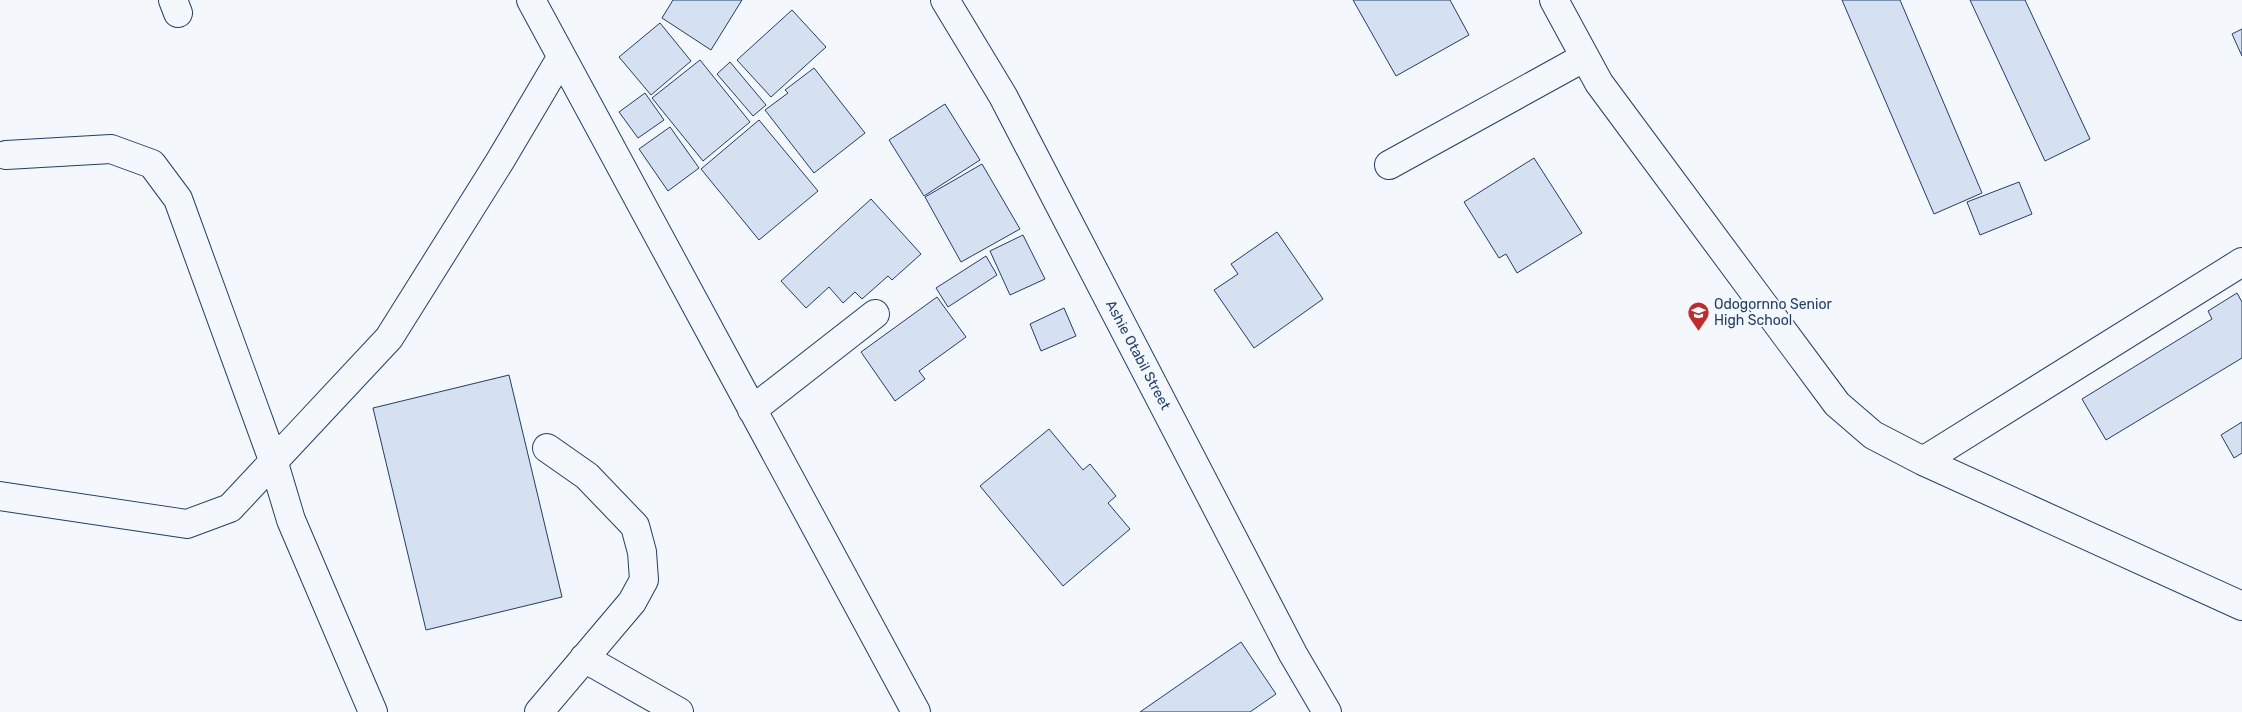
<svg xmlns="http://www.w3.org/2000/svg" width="2242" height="712" viewBox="0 0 2242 712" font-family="Rubik,sans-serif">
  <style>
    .building { fill: #d5e0f0; stroke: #1d3f73 }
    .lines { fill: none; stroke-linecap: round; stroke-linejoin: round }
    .minor-casing { stroke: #1d3f73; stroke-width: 30 }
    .minor { stroke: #f4f7fb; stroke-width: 28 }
    .labels { text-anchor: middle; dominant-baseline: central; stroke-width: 4; stroke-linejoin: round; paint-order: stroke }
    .poi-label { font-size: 14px; fill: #1d3f73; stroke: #f4f7fb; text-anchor: start }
    .street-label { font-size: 14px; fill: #1d3f73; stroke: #f4f7fb }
  </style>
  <rect width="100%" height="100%" fill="#f4f7fb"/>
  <!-- building -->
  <path class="building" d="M 673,0 L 742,0 L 711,50 L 662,18 Z
    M 1353,0 L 1450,0 L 1469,35 L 1396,76 Z
    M 1842,0 L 1900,0 L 1982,193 L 1934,214 Z
    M 1970,0 L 2025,0 L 2090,139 L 2045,161 Z
    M 792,10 L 826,47 L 771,97 L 737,60 Z
    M 660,23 L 691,61 L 651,95 L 619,57 Z
    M 2242,29 L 2242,56 L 2232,34 Z
    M 700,60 L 750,122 L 703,161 L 652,98 Z
    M 730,62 L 766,105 L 753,116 L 717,74 Z
    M 814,68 L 865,133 L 814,173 L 765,110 L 788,93 L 785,90 Z
    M 645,93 L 664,120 L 638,138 L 619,112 Z
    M 945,104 L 980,160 L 924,196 L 889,140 Z
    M 759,120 L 818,191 L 759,240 L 701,169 Z
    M 670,127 L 699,168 L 668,191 L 639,149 Z
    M 1534,158 L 1582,233 L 1517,273 L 1506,254 L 1499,258 L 1464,202 Z
    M 982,164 L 1020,229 L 961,262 L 925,197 Z
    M 2019,182 L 2032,214 L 1980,235 L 1967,202 Z
    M 871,199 L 921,254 L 892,280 L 888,276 L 862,299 L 855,292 L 843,303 L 829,287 L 806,308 L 781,281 Z
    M 1277,232 L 1323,299 L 1254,348 L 1214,290 L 1238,274 L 1231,264 Z
    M 1023,235 L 1045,279 L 1010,295 L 990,251 Z
    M 986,256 L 997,275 L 948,307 L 936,288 Z
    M 2237,293 L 2242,302 L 2242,358 L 2106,440 L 2082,399 L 2212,319 L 2208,311 Z
    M 937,297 L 966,337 L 919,371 L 925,379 L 895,401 L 861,352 Z
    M 1064,308 L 1076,336 L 1041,351 L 1030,324 Z
    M 509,375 L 562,597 L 426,630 L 373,408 Z
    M 2242,422 L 2242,453 L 2234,458 L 2221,435 Z
    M 1049,429 L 1083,470 L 1090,464 L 1116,496 L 1108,503 L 1130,529 L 1063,586 L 980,486 Z
    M 1241,642 L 1276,694 L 1250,712 L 1140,712 Z"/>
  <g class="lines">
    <defs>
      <path id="minor" d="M 173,0 L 178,13
        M 531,0 L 916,712
        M 945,0 L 1003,96 L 1293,654 L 1327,712
        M 1554,0 L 1599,83 L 1837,404 L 1873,435 L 1923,461 L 2242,606
        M 6,155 L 111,149 L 152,164 L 178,199 L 273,460 L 291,520 L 373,712
        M 1389,165 L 1585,57
        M 752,410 L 875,314
        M 1923,461 L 2242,262
        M 0,496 L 187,524 L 230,508 L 389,338 L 500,161 L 561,58
        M 584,658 L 679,712
        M 539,712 L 632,602 L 644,580 L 642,552 L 635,526 L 587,476 L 547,448"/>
    </defs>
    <!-- minor casing -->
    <use href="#minor" class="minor-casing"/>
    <!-- minor -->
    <use href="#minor" class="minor"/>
  </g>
  <!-- icons -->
  <defs>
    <symbol id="school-pin" viewBox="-11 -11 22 30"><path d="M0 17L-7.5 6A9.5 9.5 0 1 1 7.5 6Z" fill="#c62828" stroke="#f4f7fb"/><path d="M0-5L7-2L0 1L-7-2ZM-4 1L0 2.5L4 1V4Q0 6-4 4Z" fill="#fff"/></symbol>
  </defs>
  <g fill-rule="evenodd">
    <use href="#school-pin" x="1686" y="300" width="25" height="34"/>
  </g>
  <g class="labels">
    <!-- poi labels -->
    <g class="poi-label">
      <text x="1714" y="304">Odogornno Senior<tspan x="1714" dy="16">High School</tspan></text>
    </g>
    <!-- street labels -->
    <g class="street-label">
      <text transform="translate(1138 355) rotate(62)">Ashie Otabil Street</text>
    </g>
  </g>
</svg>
